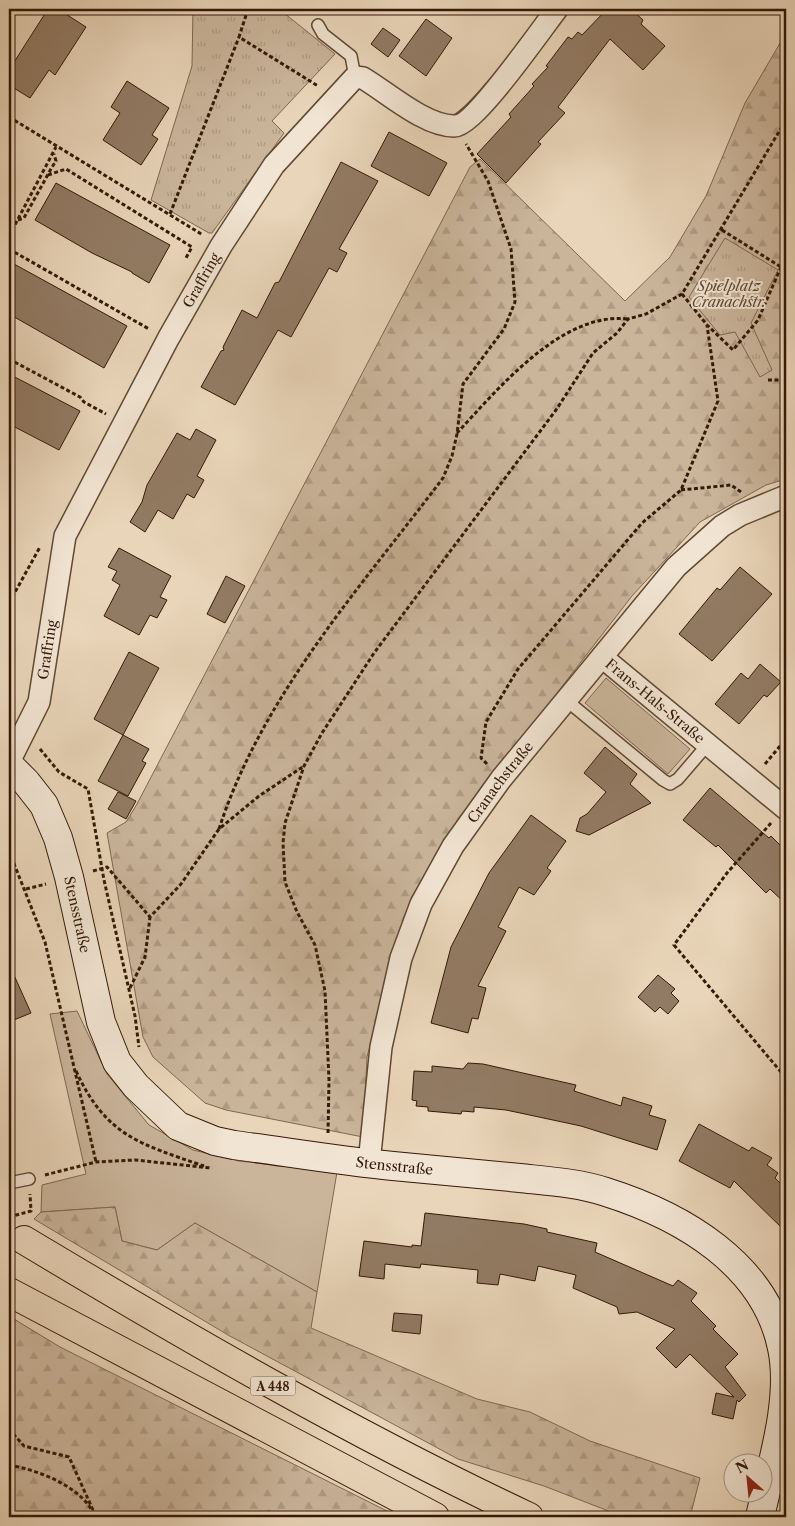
<svg xmlns="http://www.w3.org/2000/svg" width="795" height="1526" viewBox="0 0 795 1526" font-family="'Libre Caslon Text',serif">
  <style>
    .grass { fill: #cab59b; stroke: #7f6751 }
    .forest { fill: url(#forest-firs); stroke: #7f6751 }
    .park { fill: url(#park-tufts); stroke: #7f6751 }
    .building { fill: #927b64; stroke: #341907 }
    .lines { fill: none; stroke-linecap: round; stroke-linejoin: round }
    .lane-casing { stroke: #614834; stroke-width: 14 }
    .street-casing { stroke: #614834; stroke-width: 24 }
    .secondary-casing { stroke: #341907; stroke-width: 30 }
    .highway-casing { stroke: #341907; stroke-width: 30 }
    .path { stroke: #341907; stroke-width: 3; stroke-dasharray: 4 2.5; stroke-linecap: butt }
    .lane { stroke: #f1e4d2; stroke-width: 11 }
    .street { stroke: #f1e4d2; stroke-width: 21 }
    .secondary { stroke: #f1e4d2; stroke-width: 28 }
    .highway { stroke: #e9d5b9; stroke-width: 28 }
    .labels { text-anchor: middle; dominant-baseline: central; stroke-width: 4; stroke-linejoin: round; paint-order: stroke }
    .shield { fill: #f1e4d2; stroke: #6d5644; stroke-width: 1 }
    .shield-label { font-size: 12px; font-weight: bold; fill: #341907 }
    .street-label { font-size: 14px; fill: #341907; stroke: #f1e4d2 }
    .park-label { font-size: 14px; font-style: italic; fill: #614833; stroke: #f1e4d2 }
  </style>
  <defs>
    <pattern id="forest-firs" width="22" height="20" patternUnits="userSpaceOnUse" patternTransform="scale(1.25)"><rect width="22" height="20" fill="#cab59b"/><path d="M5 1l3.5 6h-7zM16 11l3.5 6h-7z" fill="#ae9b84"/></pattern>
    <pattern id="park-tufts" width="24" height="20" patternUnits="userSpaceOnUse" patternTransform="scale(1.25)"><rect width="24" height="20" fill="#cab59b"/><path d="M3 7l-1-3M5 7V3M7 7l1-3M15 17l-1-3M17 17v-4M19 17l1-3" fill="none" stroke="#ae9b84"/></pattern>
  </defs>
  <rect width="100%" height="100%" fill="#e9d5b9"/>
  <filter id="stains"><feTurbulence type="fractalNoise" baseFrequency=".004" numOctaves="4"/><feColorMatrix values="0 0 0 0 .2 0 0 0 0 .09 0 0 0 0 .02 0 0 0 .5 -.17"/></filter>
  <radialGradient id="worn" r=".72"><stop offset=".6" stop-color="#630" stop-opacity="0"/><stop offset="1" stop-color="#630" stop-opacity=".3"/></radialGradient>
  <!-- grass -->
  <path class="grass" d="M 606,678 L 690,749 L 668,774 L 585,703 Z
    M 77,1011 L 107,1074 L 149,1125 L 193,1150 L 239,1161 L 337,1172 L 317,1292 L 195,1223 L 157,1250 L 122,1241 L 115,1207 L 41,1212 L 42,1185 L 86,1174 L 50,1014 Z"/>
  <!-- forest -->
  <path class="forest" d="M 786,33 L 786,479 L 766,485 L 700,522 L 632,596 L 502,764 L 412,896 L 391,964 L 367,1057 L 363,1137 L 226,1110 L 205,1103 L 153,1057 L 143,1037 L 107,833 L 126,822 L 137,804 L 470,167 L 480,159 L 625,301 L 670,257 L 706,196 L 745,103 Z
    M 115,1207 L 122,1241 L 157,1250 L 195,1223 L 317,1292 L 311,1328 L 477,1399 L 530,1412 L 590,1441 L 700,1478 L 690,1517 L 624,1517 L 544,1486 L 458,1459 L 228,1335 L 34,1219 L 41,1212 Z
    M 9,1316 L 60,1347 L 399,1517 L 274,1517 L 269,1510 L 263,1517 L 9,1517 Z"/>
  <!-- park -->
  <path class="park" d="M 193,9 L 279,9 L 335,54 L 272,121 L 284,133 L 212,233 L 209,233 L 151,200 L 192,66 Z
    M 725,238 L 778,270 L 751,323 L 772,370 L 760,377 L 735,332 L 720,335 L 689,297 Z"/>
  <!-- building -->
  <path class="building" d="M 48,9 L 58,9 L 86,27 L 55,75 L 49,70 L 30,98 L 9,85 L 9,70 Z
    M 607,9 L 631,9 L 643,20 L 641,24 L 665,46 L 643,70 L 610,39 L 558,107 L 565,113 L 538,142 L 541,144 L 506,183 L 477,154 L 511,117 L 509,114 L 534,86 L 532,84 L 548,67 L 546,66 L 568,37 L 572,39 L 578,32 L 582,35 Z
    M 426,19 L 452,38 L 426,76 L 399,56 Z
    M 383,28 L 400,40 L 388,57 L 371,44 Z
    M 127,81 L 169,108 L 152,135 L 158,139 L 141,165 L 103,140 L 120,113 L 111,107 Z
    M 389,132 L 447,163 L 429,196 L 371,166 Z
    M 341,162 L 378,181 L 339,249 L 347,253 L 337,272 L 329,268 L 291,337 L 278,330 L 235,405 L 201,387 L 221,351 L 224,350 L 223,347 L 242,310 L 257,318 L 275,283 L 279,282 Z
    M 56,183 L 170,245 L 149,283 L 132,273 L 132,272 L 92,253 L 35,220 Z
    M 14,264 L 127,326 L 104,368 L 9,314 L 9,274 Z
    M 9,374 L 80,411 L 59,450 L 9,424 Z
    M 196,429 L 216,440 L 197,476 L 204,480 L 194,498 L 187,494 L 173,519 L 158,510 L 145,532 L 130,522 L 142,502 L 147,485 L 177,433 L 190,440 Z
    M 119,548 L 171,576 L 160,597 L 167,600 L 157,618 L 150,615 L 139,635 L 104,616 L 120,585 L 112,580 L 117,571 L 108,567 Z
    M 740,567 L 772,594 L 712,661 L 679,634 L 717,588 L 720,590 Z
    M 226,576 L 245,586 L 225,623 L 207,614 Z
    M 129,652 L 159,668 L 123,735 L 94,719 Z
    M 760,664 L 781,682 L 767,697 L 764,695 L 739,724 L 715,704 L 741,673 L 748,679 Z
    M 123,735 L 149,749 L 142,761 L 146,763 L 128,796 L 98,781 Z
    M 605,747 L 637,774 L 630,784 L 651,803 L 589,835 L 576,831 L 580,818 L 587,814 L 606,792 L 584,773 Z
    M 710,788 L 769,838 L 771,836 L 786,851 L 786,904 L 770,889 L 766,893 L 718,845 L 716,847 L 683,820 Z
    M 118,792 L 136,801 L 126,819 L 108,809 Z
    M 531,815 L 566,841 L 547,868 L 551,871 L 534,895 L 519,887 L 498,927 L 506,931 L 478,986 L 486,988 L 478,1019 L 472,1018 L 468,1033 L 431,1023 L 451,947 L 489,873 Z
    M 9,964 L 31,1013 L 9,1022 Z
    M 658,975 L 675,989 L 671,993 L 679,1001 L 668,1014 L 660,1007 L 655,1012 L 638,997 Z
    M 468,1063 L 483,1064 L 576,1085 L 574,1091 L 621,1106 L 623,1097 L 652,1106 L 649,1115 L 666,1120 L 657,1150 L 581,1126 L 506,1110 L 474,1107 L 474,1112 L 462,1111 L 461,1114 L 428,1111 L 428,1107 L 416,1106 L 417,1101 L 412,1100 L 414,1071 L 432,1072 L 432,1066 L 463,1069 Z
    M 699,1124 L 749,1151 L 752,1147 L 772,1158 L 767,1165 L 778,1173 L 775,1178 L 786,1189 L 786,1232 L 734,1181 L 730,1188 L 679,1161 Z
    M 425,1213 L 524,1224 L 547,1229 L 547,1232 L 597,1243 L 595,1252 L 673,1286 L 678,1280 L 697,1293 L 691,1301 L 716,1326 L 713,1329 L 738,1354 L 725,1367 L 746,1395 L 739,1402 L 737,1400 L 733,1419 L 712,1414 L 716,1393 L 734,1397 L 690,1354 L 676,1368 L 656,1348 L 675,1329 L 637,1312 L 619,1314 L 617,1307 L 573,1288 L 576,1275 L 538,1266 L 535,1281 L 500,1274 L 498,1285 L 477,1283 L 478,1270 L 421,1264 L 420,1268 L 385,1264 L 384,1279 L 359,1276 L 364,1241 L 412,1247 L 412,1245 L 421,1246 Z
    M 394,1313 L 422,1315 L 420,1334 L 392,1331 Z"/>
  <g class="lines">
    <defs>
      <path id="lane" d="M 318,25 L 323,34 L 351,56 L 355,77
        M 566,700 L 663,780 L 670,784 L 678,779 L 708,744
        M 9,1183 L 29,1179"/>
      <g id="street">
        <path id="s1" d="M 602,657 L 786,809"/>
        <path id="s2" d="M 9,762 L 39,702 L 65,536 L 168,339 L 221,246 L 274,165 L 355,77 L 363,78 C 388,93 425,126 454,126 C 474,127 542,28 557,9"/>
        <path id="s3" d="M 369,1163 L 381,1047 L 401,958 L 421,904 L 453,846 L 501,779 L 676,567 L 722,526 L 740,515 L 786,496"/>
      </g>
      <g id="secondary">
        <path id="s4" d="M 9,765 L 26,782 L 44,805 L 58,838 L 69,877 L 101,1022 L 117,1062 L 136,1086 L 178,1126 L 215,1141 L 234,1145 C 287,1152 340,1161 393,1166 C 435,1170 477,1174 520,1178 C 548,1181 579,1183 606,1192 C 682,1216 765,1264 782,1348 C 793,1400 771,1466 760,1517"/>
      </g>
      <path id="highway" d="M 24,1240 C 189,1339 355,1435 529,1517
        M 9,1292 L 435,1517"/>
    </defs>
    <!-- lane casing -->
    <use href="#lane" class="lane-casing"/>
    <!-- street casing -->
    <use href="#street" class="street-casing"/>
    <!-- secondary casing -->
    <use href="#secondary" class="secondary-casing"/>
    <!-- highway casing -->
    <use href="#highway" class="highway-casing"/>
    <!-- path -->
    <path class="path" d="M 248,9 L 239,37 L 318,86
      M 9,117 L 203,235
      M 48,175 L 66,169 L 192,247 L 186,258 L 188,259
      M 170,214 L 239,37
      M 18,220 L 24,218 L 52,167 L 56,161 L 54,154
      M 722,230 L 781,267 L 785,285 L 786,306
      M 9,236 L 56,147
      M 9,249 L 149,329
      M 682,294 L 707,325 L 733,350 L 758,320 L 781,267
      M 9,359 L 80,397 L 84,402 L 106,414
      M 768,380 L 786,380
      M 457,433 C 498,389 562,311 628,319
      M 681,490 L 731,485 L 741,492
      M 9,603 L 40,547
      M 40,749 L 59,772 L 88,789 L 104,880 L 135,1016 L 139,1047
      M 487,764 L 481,758 L 486,722 L 518,669 L 642,523 L 681,490 L 718,401 L 707,325
      M 765,764 L 786,739
      M 771,823 L 727,873 L 674,945 L 786,1078
      M 219,829 C 262,696 360,588 443,478 L 452,456 L 457,434 L 463,384 L 504,329 L 515,302 L 511,249 L 488,181 L 466,144
      M 9,851 L 45,942 L 96,1162
      M 93,871 L 107,867 L 150,917 L 181,884 L 219,829 L 259,796 L 304,766
      M 26,889 L 46,884
      M 130,988 L 145,957 L 150,917
      M 76,1071 C 106,1136 140,1144 204,1166
      M 328,1133 L 329,1080 L 325,991 L 315,945 L 297,912 L 285,882 L 283,843 L 285,823 L 304,766 L 322,733 L 374,653 L 556,410 L 593,353 L 617,333 L 628,319 L 646,314 L 682,294 L 786,120
      M 45,1175 L 96,1162 L 135,1160 L 211,1168
      M 9,1217 L 31,1211 L 30,1194
      M 9,1429 L 24,1446 L 69,1457 L 93,1510
      M 9,1465 C 38,1470 84,1487 95,1517"/>
    <!-- lane -->
    <use href="#lane" class="lane"/>
    <!-- street -->
    <use href="#street" class="street"/>
    <!-- secondary -->
    <use href="#secondary" class="secondary"/>
    <!-- highway -->
    <use href="#highway" class="highway"/>
  </g>
  <g class="labels">
    <!-- shield labels -->
    <rect class="shield" x="250.5" y="1376.5" width="45" height="19" rx="4"/>
    <g class="shield-label">
      <text x="273" y="1386">A 448</text>
    </g>
    <!-- street labels -->
    <g class="street-label">
      <text stroke="none"><textPath href="#s2" startOffset="525">Graffring</textPath></text>
      <text stroke="none"><textPath href="#s2" startOffset="120">Graffring</textPath></text>
      <text stroke="none"><textPath href="#s1" startOffset="69">Frans-Hals-Straße</textPath></text>
      <text stroke="none"><textPath href="#s3" startOffset="411">Cranachstraße</textPath></text>
      <text stroke="none"><textPath href="#s4" startOffset="168">Stensstraße</textPath></text>
      <text stroke="none"><textPath href="#s4" startOffset="631">Stensstraße</textPath></text>
    </g>
    <!-- park labels -->
    <g class="park-label">
      <text x="729" y="286">Spielplatz<tspan x="729" dy="16">Cranachstr.</tspan></text>
    </g>
  </g>
  <!-- margin -->
  <rect width="795" height="1526" fill="none" stroke="#e9d5b9" stroke-width="30"/>
  <rect x="10" y="10" width="775" height="1506" fill="none" stroke="#341907" stroke-width="2.5"/>
  <rect x="15" y="15" width="765" height="1496" fill="none" stroke="#341907"/>
  <!-- north arrow -->
  <g transform="translate(748 1478) rotate(333)"><circle r="24" fill="#f1e4d2" stroke="#a59381"/>
  <path d="M0-4L9 19L0 12L-9 19Z" fill="#8f2418"/>
  <text y="-8" font-size="14" font-weight="bold" text-anchor="middle" fill="#341907">N</text>
  </g>
  <rect width="100%" height="100%" filter="url(#stains)"/>
  <rect width="100%" height="100%" fill="url(#worn)"/>
</svg>
